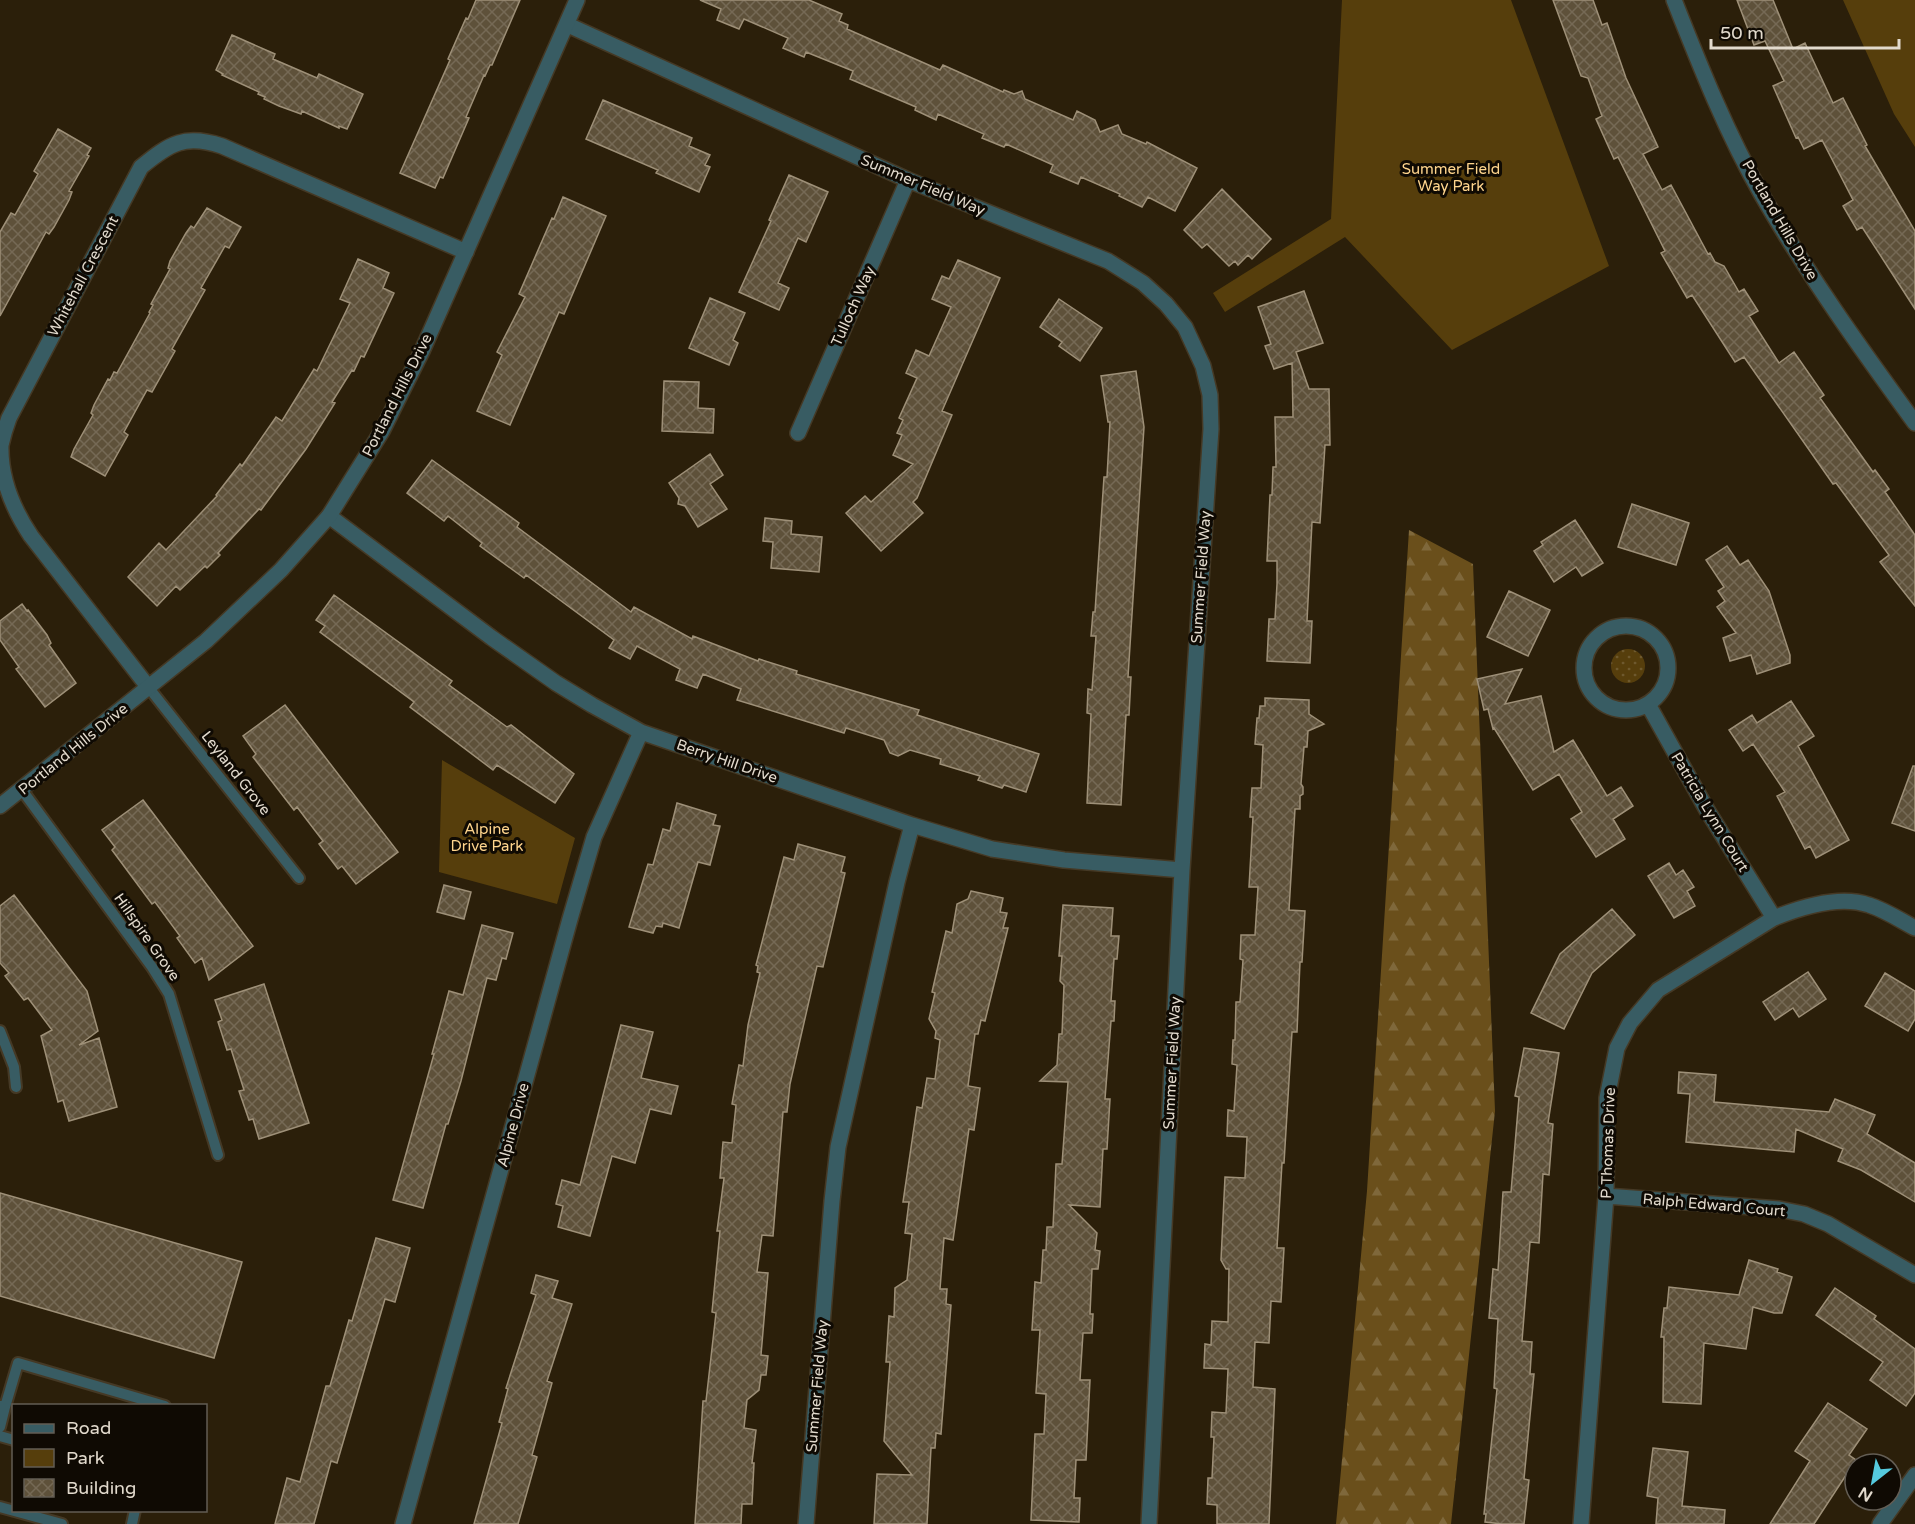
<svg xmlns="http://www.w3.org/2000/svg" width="1915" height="1524" viewBox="0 0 1915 1524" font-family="'Varela Round',sans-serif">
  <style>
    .grass { fill: url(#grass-dots) }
    .forest { fill: url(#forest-firs) }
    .green { fill: #563e0c }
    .building { fill: url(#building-cross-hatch); stroke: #9e9078; stroke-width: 1.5 }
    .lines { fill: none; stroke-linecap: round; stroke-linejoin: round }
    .service-casing { stroke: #453925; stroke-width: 14 }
    .minor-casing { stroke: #453925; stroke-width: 18 }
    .tertiary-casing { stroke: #453925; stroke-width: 18 }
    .service { stroke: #385c63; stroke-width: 10 }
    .minor { stroke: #385c63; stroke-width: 15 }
    .tertiary { stroke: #385c63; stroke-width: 15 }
    .labels { text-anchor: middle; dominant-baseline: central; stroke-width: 6; stroke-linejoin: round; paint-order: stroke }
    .park-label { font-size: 15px; fill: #ffd58d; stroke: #0f0a03 }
    .street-label { font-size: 15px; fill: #e2dacd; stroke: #0f0a03 }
  </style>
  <defs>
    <pattern id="grass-dots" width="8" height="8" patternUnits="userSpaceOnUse" patternTransform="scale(1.5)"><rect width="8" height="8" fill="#563e0c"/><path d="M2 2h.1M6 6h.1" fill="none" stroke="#6e592e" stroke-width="1.8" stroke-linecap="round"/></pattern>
    <pattern id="forest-firs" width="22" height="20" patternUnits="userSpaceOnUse" patternTransform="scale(1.5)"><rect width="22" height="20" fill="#6a4f1b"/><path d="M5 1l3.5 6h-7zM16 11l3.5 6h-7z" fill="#7f683b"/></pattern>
    <pattern id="building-cross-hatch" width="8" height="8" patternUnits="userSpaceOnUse" patternTransform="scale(1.5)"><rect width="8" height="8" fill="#5e513a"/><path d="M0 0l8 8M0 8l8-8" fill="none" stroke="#756955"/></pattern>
  </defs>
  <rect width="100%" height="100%" fill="#2b1f0a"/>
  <!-- grass -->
  <path class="grass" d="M1611 666a17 17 0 1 1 34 0a17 17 0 1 1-34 0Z"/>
  <!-- forest -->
  <path class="forest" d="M 1409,530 L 1473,564 L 1495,1111 L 1451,1524 L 1336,1524 L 1367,1191 Z"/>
  <!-- green -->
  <path class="green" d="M 1342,0 L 1511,0 L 1609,266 L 1452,350 L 1345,237 L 1225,312 L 1213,293 L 1331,219 Z
    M 1843,0 L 1915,0 L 1915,147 L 1894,114 Z
    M 442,760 L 575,838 L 557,904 L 439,872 Z"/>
  <!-- building -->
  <path class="building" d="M 476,0 L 520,0 L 492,65 L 490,65 L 485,76 L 484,75 L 466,117 L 469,118 L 443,178 L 440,177 L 435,188 L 400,173 L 450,60 L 448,59 L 466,18 L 468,19 Z
    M 700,0 L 809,0 L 842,14 L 839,21 L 848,25 L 847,29 L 940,70 L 943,65 L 1003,92 L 1004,90 L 1014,94 L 1022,91 L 1025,99 L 1073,120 L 1077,111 L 1095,120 L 1100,132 L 1118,125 L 1122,134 L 1146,144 L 1147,142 L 1197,168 L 1175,211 L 1148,197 L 1142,207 L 1119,196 L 1120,194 L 1081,177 L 1078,184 L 1050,172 L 1053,165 L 1006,144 L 1004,147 L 982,138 L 984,134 L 938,114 L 936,120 L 915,110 L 916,107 L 850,79 L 853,71 L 806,52 L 804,57 L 783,48 L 788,38 L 744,19 L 739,29 L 717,20 L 721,9 Z
    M 1553,0 L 1593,0 L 1602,25 L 1607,23 L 1626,78 L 1658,147 L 1643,154 L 1662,190 L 1671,185 L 1708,254 L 1710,253 L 1715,262 L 1724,266 L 1739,292 L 1744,289 L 1758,311 L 1749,316 L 1779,363 L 1794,352 L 1824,395 L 1820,398 L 1873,472 L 1875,470 L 1889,489 L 1885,492 L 1915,535 L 1915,606 L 1880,562 L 1889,555 L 1836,483 L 1833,484 L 1744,357 L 1735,362 L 1692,295 L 1687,298 L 1661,253 L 1665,251 L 1618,157 L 1614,159 L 1596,119 L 1602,116 L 1588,78 L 1581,76 Z
    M 1737,0 L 1773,0 L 1793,49 L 1805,43 L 1833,103 L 1843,98 L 1867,145 L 1865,146 L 1915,231 L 1915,309 L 1862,227 L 1857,230 L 1843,206 L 1853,200 L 1822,140 L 1804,149 L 1798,137 L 1796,138 L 1773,86 L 1784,81 L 1765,41 L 1754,45 Z
    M 232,35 L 275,54 L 273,59 L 317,78 L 319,74 L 363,94 L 347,129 L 339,126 L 339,128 L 302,111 L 301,114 L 279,106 L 264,99 L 265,97 L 258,94 L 259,92 L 222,75 L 223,74 L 216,70 Z
    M 603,100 L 692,138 L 689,146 L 710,155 L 705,165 L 710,167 L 699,192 L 656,173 L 658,170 L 586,139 Z
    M 58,129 L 91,148 L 87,155 L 89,156 L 69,191 L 72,192 L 69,200 L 54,227 L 49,234 L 46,232 L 0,316 L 0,232 L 11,213 L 15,215 L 38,174 L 34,171 Z
    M 789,175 L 828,192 L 806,242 L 798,238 L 778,283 L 789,288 L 779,310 L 739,292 L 771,221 L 769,220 Z
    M 1222,189 L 1271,239 L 1252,259 L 1248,255 L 1238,265 L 1235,261 L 1229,266 L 1207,244 L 1202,248 L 1184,230 Z
    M 563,197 L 606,216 L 564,314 L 559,312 L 510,425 L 477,411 L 502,355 L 497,352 L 525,297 L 519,294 L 552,218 L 554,219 Z
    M 207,208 L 241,227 L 229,248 L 225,246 L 201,288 L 205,290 L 172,349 L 175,351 L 152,392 L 147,390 L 124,432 L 128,435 L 105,476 L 71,457 L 74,449 L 93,415 L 91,413 L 94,405 L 108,379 L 110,380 L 114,372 L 117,373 L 150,313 L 149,312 L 153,305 L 151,304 L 170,269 L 168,268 L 170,261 L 186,233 L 191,226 L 194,228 Z
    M 358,259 L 389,273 L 383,288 L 394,293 L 364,357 L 361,356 L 354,371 L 352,370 L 332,402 L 335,403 L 306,449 L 261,510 L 259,509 L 218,553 L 220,555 L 207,568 L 205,566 L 180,590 L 176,586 L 157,606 L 128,577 L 159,543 L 166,550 L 217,496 L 216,495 L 240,464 L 242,466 L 276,417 L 282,421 L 314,369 L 317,371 L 350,303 L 340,299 Z
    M 958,260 L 1000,278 L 942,411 L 952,415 L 917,498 L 913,502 L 923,513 L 881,551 L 846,513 L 865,496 L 871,502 L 913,464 L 893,455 L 902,435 L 897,433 L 903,420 L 899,418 L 917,378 L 906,373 L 916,350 L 929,356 L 951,307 L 932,299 L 942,276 L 949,279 Z
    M 1304,291 L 1323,343 L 1296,352 L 1309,389 L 1329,389 L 1330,445 L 1325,445 L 1320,523 L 1312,522 L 1307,621 L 1312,621 L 1310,663 L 1267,661 L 1269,619 L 1275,619 L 1277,584 L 1277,561 L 1267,561 L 1270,495 L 1272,495 L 1273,467 L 1276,467 L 1275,417 L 1293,417 L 1292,363 L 1274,369 L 1265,346 L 1271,344 L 1258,307 Z
    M 710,298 L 745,313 L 733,340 L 738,343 L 729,365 L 689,348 Z
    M 1059,299 L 1102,328 L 1080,361 L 1059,346 L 1062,342 L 1040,327 Z
    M 1136,371 L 1144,427 L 1128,677 L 1131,677 L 1129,715 L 1126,715 L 1121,805 L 1087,803 L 1091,714 L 1087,713 L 1088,689 L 1092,690 L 1096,636 L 1091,636 L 1093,612 L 1095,612 L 1104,477 L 1107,477 L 1110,422 L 1108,422 L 1101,376 Z
    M 664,381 L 699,382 L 698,408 L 714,409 L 713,433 L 662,431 Z
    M 710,454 L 723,475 L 710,484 L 727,509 L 698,527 L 685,506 L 678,504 L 679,498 L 669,483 Z
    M 432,460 L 519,523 L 517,527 L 631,612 L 634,607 L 692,639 L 693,636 L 758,661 L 759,659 L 797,671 L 796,674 L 919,710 L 917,715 L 1039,754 L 1026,792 L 1004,785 L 1002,788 L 978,780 L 980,776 L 940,764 L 941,759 L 910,750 L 898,756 L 890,753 L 884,740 L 846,728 L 844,733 L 737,700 L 741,689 L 703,674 L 697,688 L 676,680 L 680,669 L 637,646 L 630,659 L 609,648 L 614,640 L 526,575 L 524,578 L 480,546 L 482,543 L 448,516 L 444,521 L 407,493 Z
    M 1632,504 L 1689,523 L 1676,565 L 1618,547 Z
    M 765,518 L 792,521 L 791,534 L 822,537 L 819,572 L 771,568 L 773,542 L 763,541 Z
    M 1575,520 L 1603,563 L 1582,576 L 1576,567 L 1554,582 L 1534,551 L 1543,545 L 1541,542 Z
    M 1727,546 L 1740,565 L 1748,560 L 1769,591 L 1790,655 L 1790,663 L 1757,674 L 1751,655 L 1730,661 L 1723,638 L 1736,633 L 1717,607 L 1725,601 L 1718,591 L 1724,587 L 1706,560 Z
    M 1509,591 L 1550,610 L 1528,656 L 1487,637 Z
    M 334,595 L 452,681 L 449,685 L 507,727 L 511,725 L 574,774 L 555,803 L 497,765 L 493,770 L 410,707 L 414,702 L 320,632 L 325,626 L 316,620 Z
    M 22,604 L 27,611 L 28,610 L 47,635 L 51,643 L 49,645 L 76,683 L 45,707 L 16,669 L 19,667 L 0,640 L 0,621 Z
    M 1522,669 L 1505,704 L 1541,696 L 1554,752 L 1573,740 L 1607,796 L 1621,787 L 1633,806 L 1613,819 L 1625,839 L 1596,857 L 1571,819 L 1582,812 L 1559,774 L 1533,790 L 1494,728 L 1493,729 L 1488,709 L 1484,710 L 1477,679 Z
    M 1265,698 L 1309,700 L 1309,714 L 1324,724 L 1308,731 L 1307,747 L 1304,747 L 1301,784 L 1303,787 L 1303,794 L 1300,796 L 1300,809 L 1295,809 L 1289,910 L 1305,911 L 1302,962 L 1300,962 L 1297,1032 L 1292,1032 L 1284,1163 L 1282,1163 L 1277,1248 L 1284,1248 L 1281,1302 L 1271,1301 L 1269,1343 L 1255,1342 L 1253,1387 L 1275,1389 L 1269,1524 L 1217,1524 L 1217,1505 L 1207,1504 L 1208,1478 L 1212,1478 L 1214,1437 L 1211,1437 L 1212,1412 L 1226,1413 L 1228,1369 L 1204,1368 L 1205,1344 L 1211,1345 L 1212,1321 L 1228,1322 L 1229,1269 L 1226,1269 L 1221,1260 L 1225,1177 L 1245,1178 L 1247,1137 L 1227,1136 L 1228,1110 L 1234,1111 L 1237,1065 L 1232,1064 L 1233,1040 L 1235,1040 L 1236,1002 L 1240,1002 L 1243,960 L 1240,959 L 1241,935 L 1255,935 L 1258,887 L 1249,887 L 1253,817 L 1250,817 L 1252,788 L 1261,788 L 1263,745 L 1255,744 L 1257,718 L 1259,718 L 1260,706 L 1265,706 Z
    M 1791,701 L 1814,736 L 1798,746 L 1849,840 L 1816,858 L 1810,846 L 1805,849 L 1777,796 L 1785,792 L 1753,744 L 1743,751 L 1729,730 L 1752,715 L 1757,723 Z
    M 285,705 L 398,852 L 356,884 L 342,866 L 338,869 L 319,844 L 323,841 L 297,807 L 294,810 L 253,757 L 256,754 L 243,736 Z
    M 1913,766 L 1915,766 L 1915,831 L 1892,823 Z
    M 143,800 L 253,946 L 209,980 L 202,958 L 195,963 L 177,938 L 180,936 L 155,902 L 152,904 L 112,850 L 115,847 L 102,830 Z
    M 677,803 L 716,815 L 713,825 L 720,826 L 710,865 L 698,862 L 679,928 L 663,923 L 662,927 L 656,926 L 653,933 L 629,927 L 648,864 L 653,865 L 663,829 L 670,831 Z
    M 798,844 L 845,857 L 841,872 L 845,873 L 823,967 L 817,966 L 790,1084 L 787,1112 L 783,1112 L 773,1236 L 762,1235 L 757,1272 L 768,1273 L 761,1355 L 768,1356 L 766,1375 L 761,1375 L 759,1390 L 747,1400 L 744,1428 L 756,1430 L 752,1463 L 754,1463 L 752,1504 L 742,1504 L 741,1524 L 695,1524 L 703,1401 L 706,1401 L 716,1313 L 712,1312 L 720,1231 L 717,1231 L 724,1178 L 720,1178 L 723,1142 L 732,1143 L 736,1105 L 732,1104 L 739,1065 L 743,1066 L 748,1025 L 760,973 L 757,972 L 758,966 L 756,965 L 784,857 L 794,860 Z
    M 1669,863 L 1676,875 L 1683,870 L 1694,887 L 1687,891 L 1695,906 L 1674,918 L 1648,876 Z
    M 444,885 L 471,892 L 464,919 L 437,912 Z
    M 971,891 L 1003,898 L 1000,912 L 1007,913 L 1003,928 L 1008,928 L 985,1021 L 981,1020 L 978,1034 L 975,1034 L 968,1086 L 980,1088 L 974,1130 L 969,1129 L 953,1240 L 944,1238 L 940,1289 L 947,1289 L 946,1304 L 951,1305 L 941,1434 L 936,1433 L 935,1448 L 931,1448 L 927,1524 L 874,1524 L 877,1474 L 912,1475 L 884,1441 L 890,1362 L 886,1362 L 889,1316 L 894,1317 L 895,1288 L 907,1280 L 912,1234 L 905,1233 L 909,1202 L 903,1202 L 917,1107 L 922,1108 L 927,1078 L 935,1079 L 940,1040 L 935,1038 L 936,1031 L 929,1019 L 935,993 L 932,992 L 946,931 L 952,933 L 957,904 L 968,899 Z
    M 14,895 L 87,991 L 98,1031 L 79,1045 L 99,1038 L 117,1107 L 69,1121 L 63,1100 L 58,1102 L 41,1036 L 52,1030 L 28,998 L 24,1000 L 5,976 L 9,973 L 0,963 L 0,906 Z
    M 1063,905 L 1113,908 L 1111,936 L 1119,936 L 1117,959 L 1114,959 L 1111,1001 L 1115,1001 L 1114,1021 L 1111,1021 L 1105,1099 L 1110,1099 L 1107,1149 L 1103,1149 L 1100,1207 L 1069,1205 L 1097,1233 L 1095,1250 L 1100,1251 L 1098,1269 L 1092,1269 L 1090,1314 L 1093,1314 L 1092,1333 L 1083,1333 L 1080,1380 L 1090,1380 L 1086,1460 L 1076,1460 L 1074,1498 L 1080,1498 L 1079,1522 L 1031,1520 L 1035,1434 L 1044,1434 L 1046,1394 L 1036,1393 L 1040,1330 L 1032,1330 L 1035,1282 L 1041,1283 L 1043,1250 L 1046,1250 L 1047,1227 L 1053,1227 L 1056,1164 L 1062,1164 L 1068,1082 L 1040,1081 L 1057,1065 L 1059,1034 L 1062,1034 L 1064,985 L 1060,981 L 1062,956 L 1059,956 Z
    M 1612,909 L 1635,935 L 1592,973 L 1564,1029 L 1531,1013 L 1560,954 Z
    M 482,925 L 513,933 L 506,959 L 502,958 L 496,980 L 487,978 L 461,1081 L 448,1124 L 446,1124 L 423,1208 L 393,1200 L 434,1054 L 432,1054 L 449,991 L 463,995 Z
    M 1808,972 L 1826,999 L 1799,1017 L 1793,1008 L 1775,1020 L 1763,1002 Z
    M 1885,973 L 1915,991 L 1915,1019 L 1908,1031 L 1865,1006 Z
    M 264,984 L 309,1123 L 259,1139 L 253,1119 L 249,1120 L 239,1091 L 244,1090 L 231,1049 L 227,1050 L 218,1022 L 222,1020 L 215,1000 Z
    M 621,1025 L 653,1032 L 641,1078 L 678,1086 L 671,1114 L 650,1109 L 635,1163 L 612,1156 L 590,1236 L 558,1227 L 563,1206 L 556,1204 L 562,1180 L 580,1185 Z
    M 1524,1048 L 1559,1053 L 1548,1123 L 1553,1124 L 1549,1175 L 1543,1174 L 1539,1243 L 1530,1242 L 1522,1341 L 1532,1342 L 1530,1374 L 1534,1374 L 1524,1479 L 1529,1480 L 1524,1524 L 1502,1524 L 1485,1522 L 1486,1514 L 1484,1514 L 1497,1389 L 1494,1388 L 1498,1319 L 1489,1318 L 1493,1269 L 1498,1270 L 1503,1192 L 1511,1192 L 1519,1097 L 1515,1096 Z
    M 1679,1072 L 1716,1075 L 1714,1102 L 1829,1112 L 1835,1099 L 1875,1115 L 1867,1134 L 1915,1163 L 1915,1202 L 1861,1170 L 1838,1161 L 1843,1149 L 1796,1129 L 1794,1152 L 1686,1142 L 1690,1094 L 1678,1093 Z
    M 0,1193 L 242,1262 L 214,1358 L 0,1296 Z
    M 376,1238 L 410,1248 L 395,1302 L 385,1299 L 337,1463 L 331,1461 L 314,1524 L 275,1524 L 287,1478 L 300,1482 L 326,1386 L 330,1386 L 349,1320 L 352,1321 Z
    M 1749,1260 L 1778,1269 L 1777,1272 L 1792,1277 L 1782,1313 L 1774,1313 L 1753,1307 L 1746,1349 L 1704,1343 L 1701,1404 L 1663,1402 L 1664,1337 L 1661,1337 L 1664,1308 L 1667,1308 L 1669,1287 L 1739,1295 Z
    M 536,1275 L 558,1281 L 552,1298 L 572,1304 L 547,1381 L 552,1383 L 532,1455 L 537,1457 L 518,1524 L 474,1524 L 502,1423 L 499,1422 L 508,1389 L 506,1388 L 536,1295 L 531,1293 Z
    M 1835,1288 L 1876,1316 L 1874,1319 L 1915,1349 L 1915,1393 L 1906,1406 L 1870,1380 L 1883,1362 L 1816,1315 Z
    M 1828,1403 L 1867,1429 L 1849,1455 L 1856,1460 L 1814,1524 L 1770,1524 L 1810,1461 L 1795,1451 Z
    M 1653,1448 L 1688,1452 L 1682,1506 L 1725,1510 L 1724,1524 L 1656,1524 L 1658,1498 L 1647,1496 Z"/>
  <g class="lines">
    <defs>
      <path id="service" d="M 149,688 L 299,878
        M 22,790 L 152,967 L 169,994 L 218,1155
        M 0,1031 L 14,1067 L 16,1087
        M 0,1406 L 5,1407 L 18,1363 L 165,1406
        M 0,1427 L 5,1407
        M 0,1436 L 14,1440
        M 0,1507 L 62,1524
        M 132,1524 L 135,1510"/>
      <path id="minor" d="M 568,25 L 908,180 L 1108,261 L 1143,283 L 1166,304 L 1185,327 L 1203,366 L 1210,395 L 1211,429 L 1182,870 L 1149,1524
        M 798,433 L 908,180
        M 329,516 L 492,638 L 556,683 L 592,705 L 641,732 L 912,825 L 992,849 L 1064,860 L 1182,870
        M1584 668a42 42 0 1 1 84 0a42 42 0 1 1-84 0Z
        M 149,688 L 31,536 C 13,509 0,479 1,445 C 3,436 6,426 9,418 L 141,167 C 170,143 185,134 222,146 L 466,252
        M 1649,706 L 1707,810 L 1774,918
        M 1606,1196 L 1779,1209 L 1804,1214 L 1828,1224 L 1915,1275
        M 403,1524 L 570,919 L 594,837 L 641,732
        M 806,1524 L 832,1201 L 838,1147 L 897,882 L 912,825
        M 1581,1524 L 1606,1196 L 1607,1098 L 1617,1048 L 1630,1023 L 1658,990 L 1774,918 C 1801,907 1840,895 1869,905 C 1885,910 1900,920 1915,928
        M 1880,1524 L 1915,1475"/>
      <path id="tertiary" d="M 1674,0 C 1700,66 1727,134 1762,195 C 1808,275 1861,349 1915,423
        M 0,806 L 206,641 L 281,570 L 329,516 L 382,431 L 422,351 L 577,0"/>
    </defs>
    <!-- service casing -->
    <use href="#service" class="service-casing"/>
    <!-- minor casing -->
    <use href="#minor" class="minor-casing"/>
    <!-- tertiary casing -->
    <use href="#tertiary" class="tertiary-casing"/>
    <!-- service -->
    <use href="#service" class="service"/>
    <!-- minor -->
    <use href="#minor" class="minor"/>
    <!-- tertiary -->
    <use href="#tertiary" class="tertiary"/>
  </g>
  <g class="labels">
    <!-- park labels -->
    <g class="park-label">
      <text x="1451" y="169">Summer Field<tspan x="1451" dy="17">Way Park</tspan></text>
      <text x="487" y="829">Alpine<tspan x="487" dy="17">Drive Park</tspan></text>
    </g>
    <!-- street labels -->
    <g class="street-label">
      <text transform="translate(923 185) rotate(23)">Summer Field Way</text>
      <text transform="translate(1780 220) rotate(60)">Portland Hills Drive</text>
      <text transform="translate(83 276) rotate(-62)">Whitehall Crescent</text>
      <text transform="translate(853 306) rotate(-66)">Tulloch Way</text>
      <text transform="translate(397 395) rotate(-63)">Portland Hills Drive</text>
      <text transform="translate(1201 577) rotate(-86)">Summer Field Way</text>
      <text transform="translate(73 749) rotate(-39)">Portland Hills Drive</text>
      <text transform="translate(727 761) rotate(19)">Berry Hill Drive</text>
      <text transform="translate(236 773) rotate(52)">Leyland Grove</text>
      <text transform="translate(1710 812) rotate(59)">Patricia Lynn Court</text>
      <text transform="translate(147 937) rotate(55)">Hillspire Grove</text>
      <text transform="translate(1172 1063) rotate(-87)">Summer Field Way</text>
      <text transform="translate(513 1125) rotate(-75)">Alpine Drive</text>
      <text transform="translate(1608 1143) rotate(-88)">P Thomas Drive</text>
      <text transform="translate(1714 1205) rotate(5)">Ralph Edward Court</text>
      <text transform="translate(817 1386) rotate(-85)">Summer Field Way</text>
    </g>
  </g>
  <!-- legend -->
  <rect x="12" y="1404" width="195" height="108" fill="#0f0a03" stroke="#635d54" stroke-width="1.5"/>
  <rect x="24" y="1424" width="30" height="9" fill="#385c63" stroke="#635d54" stroke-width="1.5"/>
  <text x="66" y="1434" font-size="18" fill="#e2dacd">Road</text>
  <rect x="24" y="1449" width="30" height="18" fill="#563e0c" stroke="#635d54" stroke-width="1.5"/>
  <text x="66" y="1464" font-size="18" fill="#e2dacd">Park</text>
  <rect x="24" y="1479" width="30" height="18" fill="url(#building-cross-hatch)" stroke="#635d54" stroke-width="1.5"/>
  <text x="66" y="1494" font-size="18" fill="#e2dacd">Building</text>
  <!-- north arrow -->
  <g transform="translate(1873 1482) rotate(211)"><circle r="28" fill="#0f0a03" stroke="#635d54" stroke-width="1.5"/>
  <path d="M0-4.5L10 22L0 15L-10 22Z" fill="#55cade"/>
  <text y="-9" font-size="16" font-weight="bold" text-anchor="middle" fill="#e2dacd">N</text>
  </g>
  <!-- scale -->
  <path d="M1711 39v9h188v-9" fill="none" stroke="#e2dacd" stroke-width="3"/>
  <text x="1720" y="39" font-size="18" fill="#e2dacd" stroke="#0f0a03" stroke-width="4.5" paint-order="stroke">50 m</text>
</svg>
